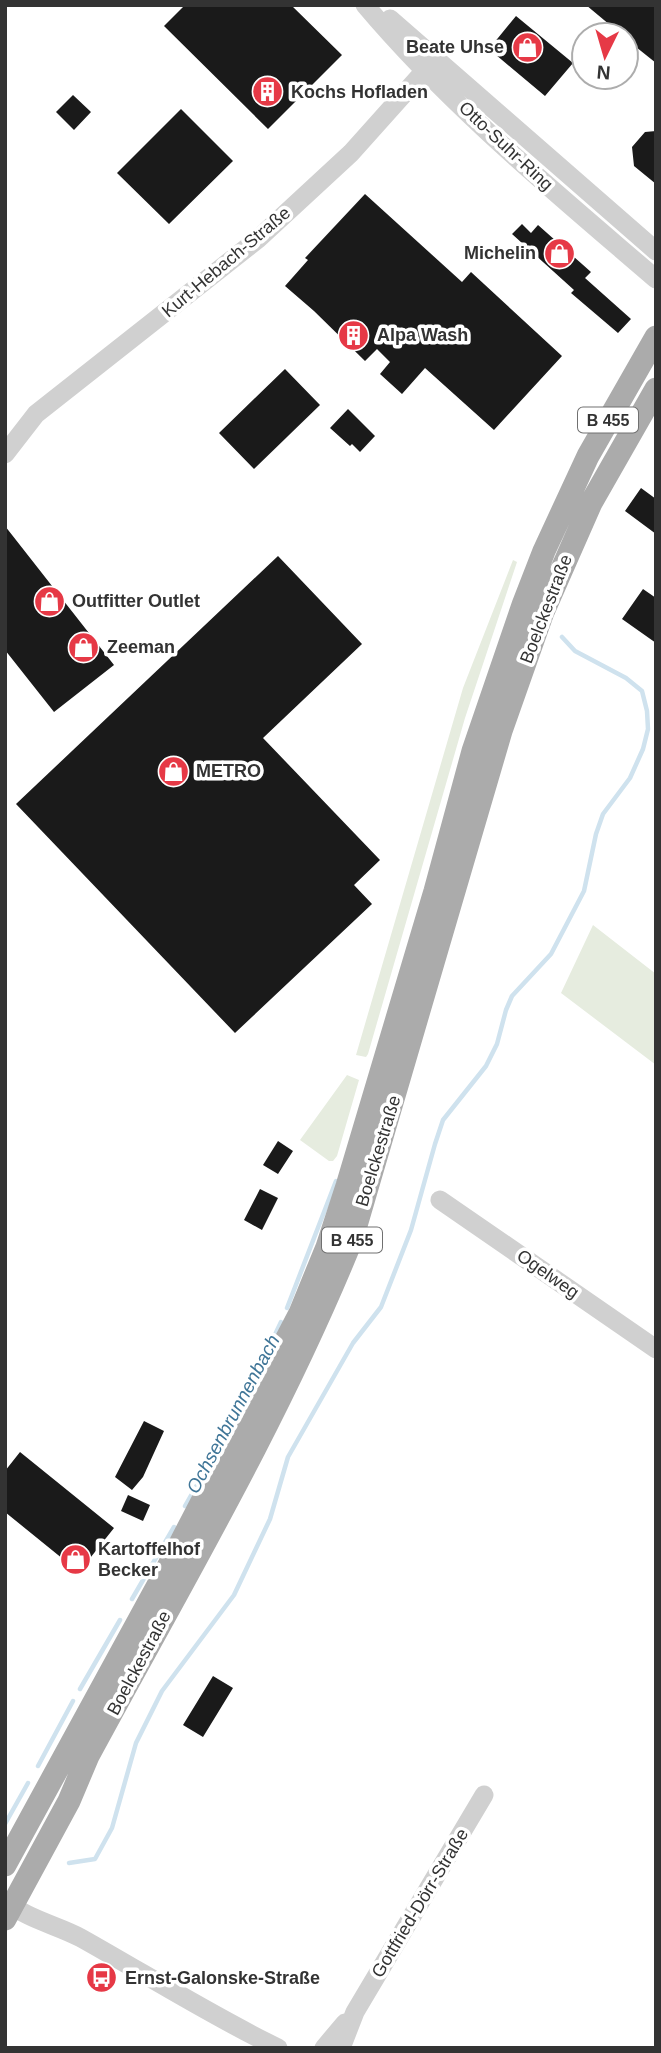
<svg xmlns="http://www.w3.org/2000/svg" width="661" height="2053" viewBox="0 0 661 2053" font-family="Helvetica,sans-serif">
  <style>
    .green { fill: #e6ecdf }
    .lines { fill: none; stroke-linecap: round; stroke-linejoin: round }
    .stream { stroke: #cfe2ee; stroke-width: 4.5 }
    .building { fill: #1a1a1a }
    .minor { stroke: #d0d0d0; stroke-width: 19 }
    .major { stroke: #ababab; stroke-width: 23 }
    .labels { text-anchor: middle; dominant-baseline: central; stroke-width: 7; stroke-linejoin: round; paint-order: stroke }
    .shield { fill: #fff; stroke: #707070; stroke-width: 2 }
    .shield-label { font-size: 16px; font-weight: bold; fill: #333 }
    .poi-label { font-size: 18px; font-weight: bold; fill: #333; stroke: #fff; text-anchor: start }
    .street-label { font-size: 18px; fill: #333; stroke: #fff }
    .water-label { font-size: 19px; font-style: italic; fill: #3f7597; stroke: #fff }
  </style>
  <rect width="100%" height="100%" fill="#fff"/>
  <!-- green -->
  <path class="green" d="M 513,560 L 517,562 L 465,718 L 368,1054 L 366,1057 L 356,1055 L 463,688 Z
    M 593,925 L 656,974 L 656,1065 L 561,993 Z
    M 347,1075 L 359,1080 L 337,1156 L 333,1161 L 329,1161 L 300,1140 Z"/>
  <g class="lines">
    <!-- stream -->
    <path class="stream" d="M 287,1308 L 336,1181
      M 260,1366 L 281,1322
      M 185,1506 L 214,1455
      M 132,1599 L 174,1527
      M 80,1689 L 120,1620
      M 38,1766 L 73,1701
      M 5,1824 L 28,1783
      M 69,1863 L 95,1859 L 112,1828 L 136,1743 L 162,1691 L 234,1595 L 270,1519 L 288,1457 L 353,1343 L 381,1307 L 411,1230 L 435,1144 L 443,1120 L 486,1066 L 497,1044 L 506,1010 L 512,996 L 551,954 L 584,891 L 596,834 L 603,814 L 630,778 L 643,749 L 648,729 L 647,711 L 642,691 L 626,678 L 575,651 L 562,637"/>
  </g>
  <!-- building -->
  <path class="building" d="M 185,5 L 291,5 L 342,55 L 268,129 L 164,26 Z
    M 586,5 L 656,5 L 656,63 L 626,39 L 626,35 L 622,35 Z
    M 516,16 L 573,63 L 545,96 L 489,49 Z
    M 73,95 L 91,112 L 74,130 L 56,112 Z
    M 181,109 L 233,161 L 169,224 L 117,173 Z
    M 656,131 L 656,184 L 634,166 L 632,147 L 645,132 Z
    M 365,194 L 462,282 L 471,272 L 562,356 L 494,430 L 425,368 L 402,394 L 380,374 L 390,362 L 377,349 L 365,361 L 314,311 L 285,286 L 308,260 L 305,258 Z
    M 522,224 L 531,233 L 538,225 L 591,272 L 585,278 L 631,319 L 618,333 L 571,293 L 574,290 L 512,234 Z
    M 285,369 L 320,405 L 254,469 L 219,433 Z
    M 348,409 L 375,436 L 360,452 L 352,444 L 350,446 L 330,428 Z
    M 641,488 L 656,499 L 656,534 L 625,511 Z
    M 5,526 L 114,665 L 54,712 L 5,650 Z
    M 278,556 L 362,644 L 263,738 L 380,860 L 354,885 L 372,904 L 235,1033 L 16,804 Z
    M 643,589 L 656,598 L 656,643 L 622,619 Z
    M 278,1141 L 293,1151 L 278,1174 L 263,1165 Z
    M 260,1189 L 278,1198 L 262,1230 L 244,1220 Z
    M 144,1421 L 164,1431 L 143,1477 L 132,1490 L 115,1477 Z
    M 20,1452 L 114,1528 L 79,1572 L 5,1512 L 5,1471 Z
    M 128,1495 L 150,1505 L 143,1521 L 121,1511 Z
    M 213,1676 L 233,1688 L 203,1737 L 183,1725 Z"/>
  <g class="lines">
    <!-- minor -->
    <path class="minor" d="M 365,5 C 450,106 556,193 656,279
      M 390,19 L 656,251
      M 5,454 L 36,414 L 258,239 L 351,153 L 436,58
      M 440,1200 L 656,1349
      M 5,1900 C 26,1919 57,1925 81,1938 C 147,1975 210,2015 278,2048
      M 324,2048 L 345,2023
      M 341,2048 L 355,2012 L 484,1795"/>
    <!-- major -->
    <path class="major" d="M 5,1865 L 169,1565 L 300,1313 L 327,1247 L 347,1186 L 435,891 L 473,751 L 523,605 L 544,551 L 588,456 L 656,337
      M 5,1919 L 69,1801 L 88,1756 C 180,1586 279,1419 352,1239 L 501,731 L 543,612 L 591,503 L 656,389"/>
  </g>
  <!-- icons -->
  <defs>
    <symbol id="shop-disc" viewBox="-11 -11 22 22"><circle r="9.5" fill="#e63946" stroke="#fff"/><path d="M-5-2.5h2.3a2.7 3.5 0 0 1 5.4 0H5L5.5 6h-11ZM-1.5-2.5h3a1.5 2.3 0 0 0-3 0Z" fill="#fff"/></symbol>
    <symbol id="building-disc" viewBox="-11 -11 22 22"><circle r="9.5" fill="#e63946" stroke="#fff"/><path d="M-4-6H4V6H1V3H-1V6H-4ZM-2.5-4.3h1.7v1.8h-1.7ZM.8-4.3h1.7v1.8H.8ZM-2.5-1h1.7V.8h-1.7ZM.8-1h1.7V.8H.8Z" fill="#fff"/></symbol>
    <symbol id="bus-disc" viewBox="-11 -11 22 22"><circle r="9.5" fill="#e63946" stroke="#fff"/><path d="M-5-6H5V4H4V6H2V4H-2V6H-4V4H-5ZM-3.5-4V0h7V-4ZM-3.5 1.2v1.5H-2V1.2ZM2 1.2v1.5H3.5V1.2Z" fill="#fff"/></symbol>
  </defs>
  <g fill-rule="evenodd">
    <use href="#shop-disc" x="510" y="30" width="35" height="35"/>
    <use href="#building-disc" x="250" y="74" width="35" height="35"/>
    <use href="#shop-disc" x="542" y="236" width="35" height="35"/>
    <use href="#building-disc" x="336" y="318" width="35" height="35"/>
    <use href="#shop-disc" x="32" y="584" width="35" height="35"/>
    <use href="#shop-disc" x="66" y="630" width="35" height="35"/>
    <use href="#shop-disc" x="156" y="754" width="35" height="35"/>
    <use href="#shop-disc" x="58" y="1542" width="35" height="35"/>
    <use href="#bus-disc" x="84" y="1960" width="35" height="35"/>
  </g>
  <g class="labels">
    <!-- shield labels -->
    <g class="shield">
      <rect x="578" y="407.5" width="60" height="25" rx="5"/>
      <rect x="322" y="1227.5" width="60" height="25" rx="5"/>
    </g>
    <g class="shield-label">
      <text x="608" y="420">B 455</text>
      <text x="352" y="1240">B 455</text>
    </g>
    <!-- poi labels -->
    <g class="poi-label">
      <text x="504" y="47" text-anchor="end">Beate Uhse</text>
      <text x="291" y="92">Kochs Hofladen</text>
      <text x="536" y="253" text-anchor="end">Michelin</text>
      <text x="377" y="335">Alpa Wash</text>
      <text x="72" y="601">Outfitter Outlet</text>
      <text x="107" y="647">Zeeman</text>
      <text x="196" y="771">METRO</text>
      <text x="98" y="1549">Kartoffelhof<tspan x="98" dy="21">Becker</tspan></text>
      <text x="125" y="1978">Ernst-Galonske-Straße</text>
    </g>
    <!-- street labels -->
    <g class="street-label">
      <text transform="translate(506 146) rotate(43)">Otto-Suhr-Ring</text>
      <text transform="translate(226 262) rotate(-40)">Kurt-Hebach-Straße</text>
      <text transform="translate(546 609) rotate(-69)">Boelckestraße</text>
      <text transform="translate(378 1151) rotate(-73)">Boelckestraße</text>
      <text transform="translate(548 1274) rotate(35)">Ogelweg</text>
      <text transform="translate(139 1663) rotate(-62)">Boelckestraße</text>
      <text transform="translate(420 1903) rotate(-59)">Gottfried-Dörr-Straße</text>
    </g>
    <!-- water labels -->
    <g class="water-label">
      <text transform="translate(233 1414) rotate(-62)">Ochsenbrunnenbach</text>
    </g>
  </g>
  <!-- border -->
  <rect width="661" height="2053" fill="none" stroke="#333333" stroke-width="14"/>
  <!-- north arrow -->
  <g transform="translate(605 56) rotate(185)"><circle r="33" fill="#ffffff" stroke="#adadad" stroke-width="2"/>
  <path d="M0-5L12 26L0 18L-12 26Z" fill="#e63946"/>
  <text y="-10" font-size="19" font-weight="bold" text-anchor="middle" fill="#333333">N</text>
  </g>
</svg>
